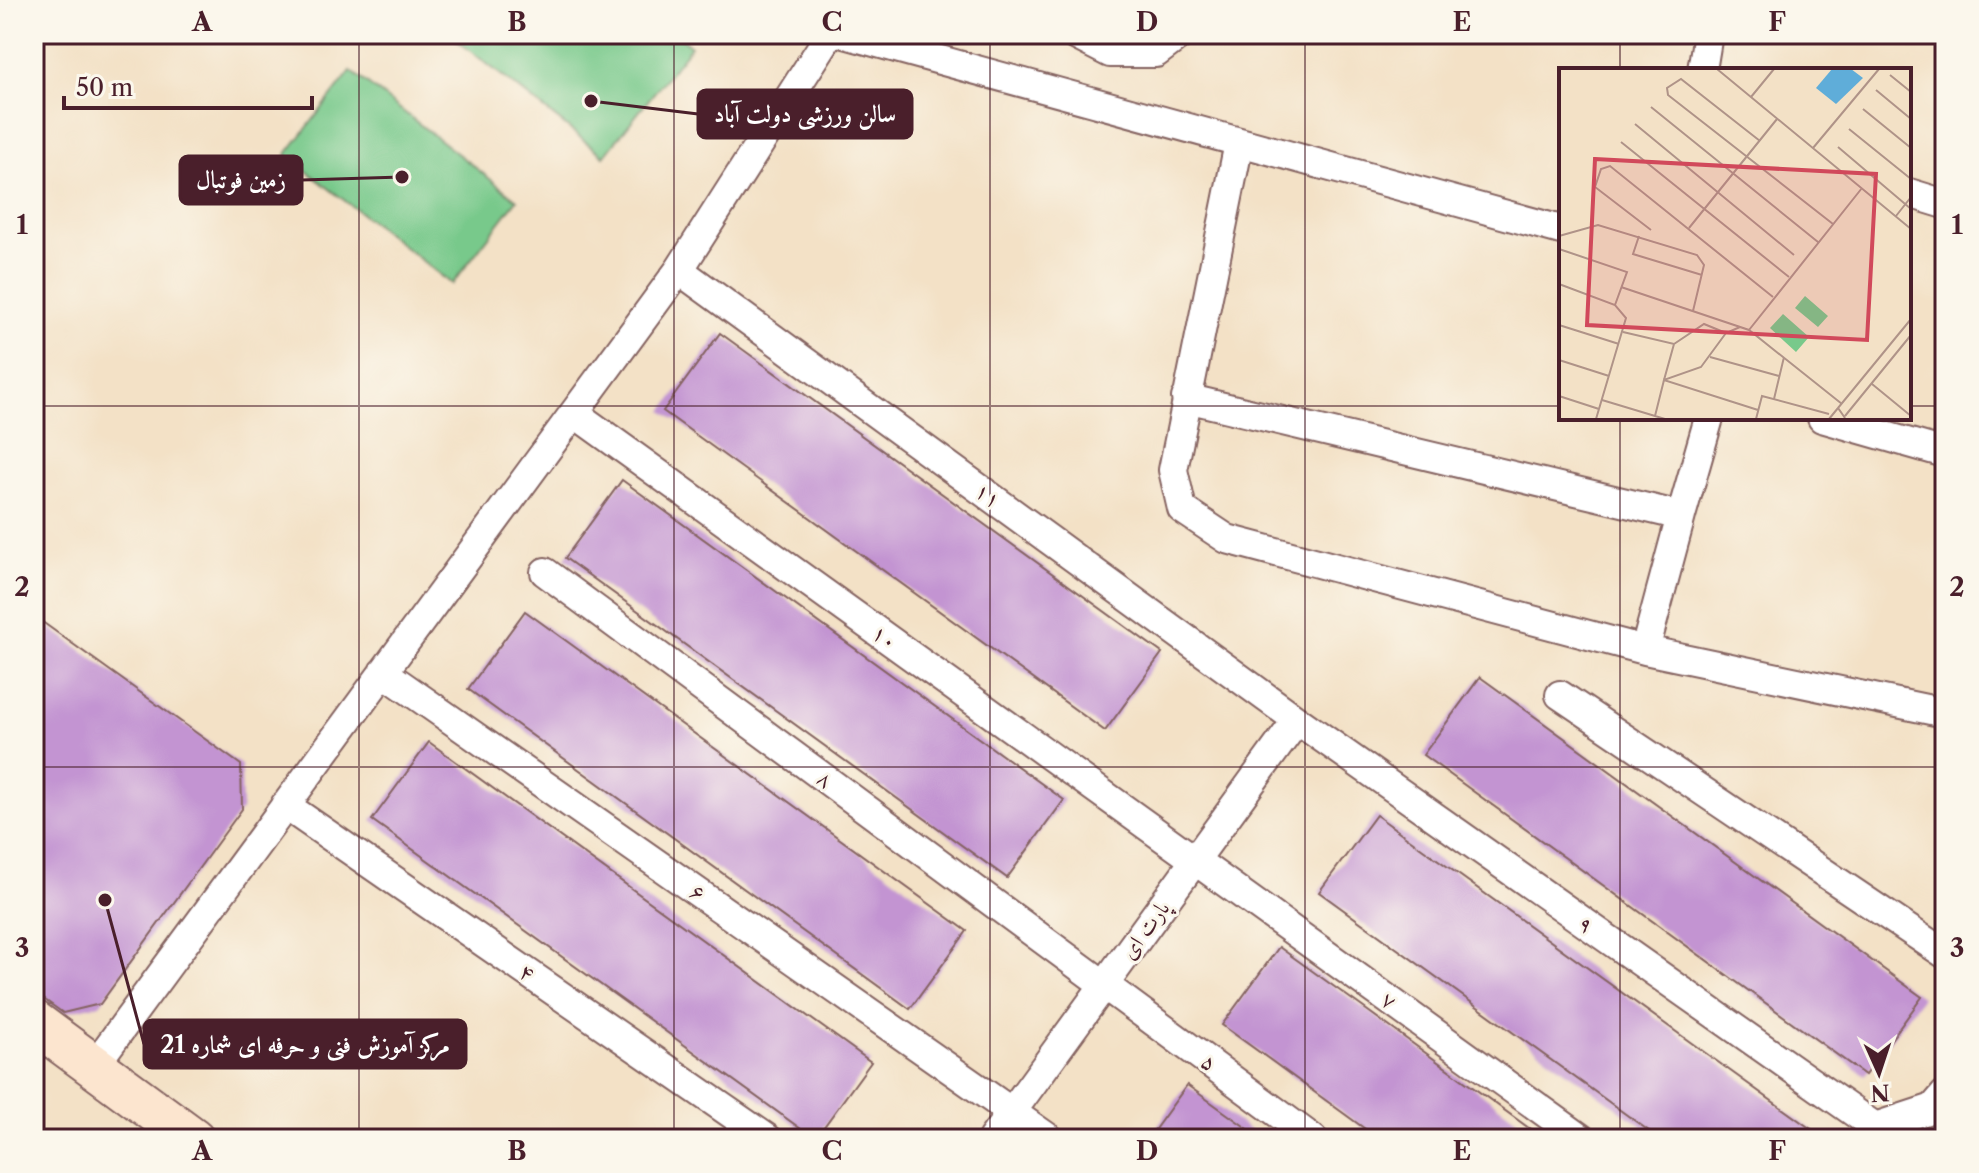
<svg xmlns="http://www.w3.org/2000/svg" width="1979" height="1173" viewBox="0 0 1979 1173" font-family="'Libre Caslon Text',Amiri,serif">
  <style>
    .pitch { fill: #78c98b; stroke: #61745b; stroke-width: 2 }
    .building { fill: #c394d2 }
    .lines { fill: none; stroke-linecap: round; stroke-linejoin: round }
    .street-casing { stroke: #856361; stroke-width: 32 }
    .secondary-casing { stroke: #856361; stroke-width: 46 }
    .street { stroke: #fff; stroke-width: 28 }
    .secondary { stroke: #fce5cf; stroke-width: 42 }
    .grid { fill: none; stroke: #4a1f2b; stroke-width: 2; stroke-opacity: 0.55 }
    .labels { text-anchor: middle; dominant-baseline: central; stroke-width: 6; stroke-linejoin: round; paint-order: stroke }
    .street-label { font-size: 22px; fill: #4a1f2b; stroke: #fbf7ec }
    .inset-road { fill: none; stroke: #af9388; stroke-width: 2 }
    .view { fill: #d1495b; fill-opacity: 0.15; stroke: #d1495b; stroke-width: 4 }
    .inset-edge { fill: none; stroke: #4a1f2b; stroke-width: 4 }
    .leader { fill: none; stroke: #4a1f2b; stroke-width: 3 }
    .callout-dot { fill: #4a1f2b; stroke: #fbf7ec; stroke-width: 3 }
    .callout { fill: #4a1f2b; stroke: #4a1f2b; stroke-width: 3 }
    .callout-label { font-size: 24px; text-anchor: middle; font-weight: bold; fill: #fff }
    .neatline { fill: none; stroke: #4a1f2b; stroke-width: 3 }
    .grid-label { font-size: 26px; text-anchor: middle; font-weight: bold; fill: #4a1f2b }
  </style>
  <rect width="100%" height="100%" fill="#fbf7ec"/>
  <filter id="ink" filterUnits="userSpaceOnUse"><feTurbulence type="fractalNoise" baseFrequency=".0125" numOctaves="2"/><feDisplacementMap in="SourceGraphic" scale="16" xChannelSelector="R" yChannelSelector="G"/><feConvolveMatrix kernelMatrix="1 2 1 2 8 2 1 2 1" color-interpolation-filters="sRGB"/></filter>
  <filter id="wash" filterUnits="userSpaceOnUse"><feTurbulence type="fractalNoise" baseFrequency=".006" numOctaves="4" result="noise"/><feDisplacementMap in="SourceGraphic" scale="32" xChannelSelector="R" yChannelSelector="G"/><feGaussianBlur stdDeviation="1.8" result="paint"/><feColorMatrix in="noise" values="0 0 0 0 0 0 0 0 0 0 0 0 0 0 0 0 0 1.4 0 .05"/><feComposite in="paint" operator="in"/></filter>
  <g filter="url(#wash)">
    <rect width="100%" height="100%" fill="#f3e1c6"/>
    <!-- pitch -->
    <path class="pitch" d="M 449,34 L 675,34 L 691,46 L 604,156 Z
      M 351,71 L 517,200 L 452,284 L 286,155 Z"/>
    <g id="blocks">
      <!-- building -->
      <path class="building" d="M 720,333 L 1162,653 L 1105,731 L 663,411 Z
        M 622,480 L 1064,800 L 1007,878 L 565,558 Z
        M 525,611 L 967,931 L 910,1009 L 468,689 Z
        M 34,616 L 241,765 L 242,809 L 100,1004 L 63,1013 L 34,992 Z
        M 1480,677 L 1922,997 L 1865,1075 L 1423,755 Z
        M 429,742 L 871,1062 L 815,1139 L 372,820 Z
        M 1376,815 L 1729,1070 L 1818,1134 L 1815,1139 L 1660,1139 L 1319,892 Z
        M 1279,947 L 1368,1011 L 1544,1139 L 1379,1139 L 1222,1025 Z
        M 1187,1085 L 1262,1139 L 1148,1139 Z"/>
    </g>
  </g>
  <g filter="url(#ink)">
    <use href="#blocks" fill-opacity="0" stroke="#856361" stroke-width="2"/>
    <g class="lines">
      <defs>
        <path id="street" d="M 845,34 L 1561,230
          M 1073,34 L 1110,53 L 1156,53 L 1181,34
          M 1702,70 L 1708,34
          M 1239,143 L 1173,470 L 1182,509 L 1227,539 L 1645,650 L 1945,713
          M 1909,193 L 1945,204
          M 679,270 L 1297,720 L 1875,1127 L 1933,1108 L 1945,1094
          M 1186,398 L 1681,516 L 1645,650
          M 574,413 L 1582,1139
          M 1822,418 L 1945,453
          M 1681,516 L 1709,418
          M 545,572 L 1313,1139
          M 383,672 L 1050,1139
          M 1560,695 L 1945,954
          M 285,805 L 768,1139
          M 94,1066 L 679,270 L 830,34
          M 992,1139 L 1297,720"/>
        <path id="secondary" d="M 34,1022 L 193,1139"/>
      </defs>
      <!-- street casing -->
      <use href="#street" class="street-casing"/>
      <!-- secondary casing -->
      <use href="#secondary" class="secondary-casing"/>
      <!-- street -->
      <use href="#street" class="street"/>
      <!-- secondary -->
      <use href="#secondary" class="secondary"/>
    </g>
  </g>
  <!-- grid -->
  <path class="grid" d="M 359,34 L 359,1139M 674,34 L 674,1139M 990,34 L 990,1139M 1305,34 L 1305,1139M 1620,34 L 1620,70M 34,406 L 1561,406M 1909,406 L 1945,406M 1620,418 L 1620,1139M 34,767 L 1945,767"/>
  <g class="labels">
    <!-- street labels -->
    <g class="street-label">
      <text transform="translate(988 495) rotate(36)">۱۱</text>
      <text transform="translate(885 637) rotate(36)">۱۰</text>
      <text transform="translate(825 779) rotate(36)">۸</text>
      <text transform="translate(698 892) rotate(35)">۶</text>
      <text transform="translate(1586 924) rotate(35)">۹</text>
      <text transform="translate(1145 930) rotate(-54)">پارت ای</text>
      <text transform="translate(527 972) rotate(35)">۴</text>
      <text transform="translate(1389 1000) rotate(36)">۷</text>
      <text transform="translate(1209 1062) rotate(36)">۵</text>
    </g>
  </g>
  <!-- overview -->
  <g transform="translate(1559 68)">
    <rect width="352" height="352" fill="#f3e1c6"/>
    <path d="M 246,228 L 269,248 L 259,259 L 236,240 ZM 224,246 L 250,269 L 237,284 L 211,260 Z" fill="#78c98b"/>
    <path d="M 273,1 L 292,1 L 304,10 L 277,36 L 257,20 Z" fill="#5fadd9"/>
    <path class="inset-road" d="M 158,1 L 352,161M 331,7 L 352,24M 317,22 L 352,51M 192,29 L 215,1M 92,39 L 259,174M 304,41 L 352,80M 76,56 L 235,187M 290,61 L 352,111M 201,73 L 122,11 L 108,20 L 109,27 L 274,156M 62,74 L 230,209M 279,79 L 352,141M 254,80 L 320,1M 337,148 L 352,129M 130,160 L 218,51M 92,162 L 36,119 L 42,101 L 51,98 L 214,229M 0,168 L 39,157 L 138,187 L 145,197 L 134,243M 80,168 L 74,186 L 143,207M 0,181 L 68,204 L 56,237M 0,216 L 56,237 L 67,250 L 37,351M 62,219 L 190,262 L 283,336M 0,257 L 60,276M 190,262 L 303,120M 64,264 L 115,276 L 145,256 L 167,265M 115,276 L 105,312 L 142,299 L 167,265 L 181,259M 151,289 L 220,308M 0,292 L 50,308M 313,316 L 352,348M 0,328 L 40,341M 215,331 L 225,289M 43,332 L 106,351M 279,340 L 352,251M 96,348 L 105,312 L 199,342M 286,348 L 352,267M 197,351 L 203,328 L 270,346M 270,351 L 279,340 L 286,350"/>
    <path class="view" d="M 36,91 L 317,106 L 308,272 L 28,257 Z"/>
    <rect width="352" height="352" class="inset-edge"/>
  </g>
  <!-- callouts -->
  <path class="leader" d="M591 101L698 114M402 177L302 180M105 900L144 1044"/>
  <g class="callout-dot">
    <circle cx="591" cy="101" r="8"/>
    <circle cx="402" cy="177" r="8"/>
    <circle cx="105" cy="900" r="8"/>
  </g>
  <g class="callout">
    <rect x="698" y="90" width="214" height="48" rx="8"/>
    <rect x="180" y="156" width="122" height="48" rx="8"/>
    <rect x="144" y="1020" width="322" height="48" rx="8"/>
  </g>
  <g class="callout-label">
    <text x="805" y="122">سالن ورزشی دولت آباد</text>
    <text x="241" y="188">زمین فوتبال</text>
    <text x="305" y="1053">مرکز آموزش فنی و حرفه ای شماره 21</text>
  </g>
  <!-- margin -->
  <rect width="1979" height="1173" fill="none" stroke="#fbf7ec" stroke-width="88"/>
  <!-- north arrow -->
  <g transform="translate(1879 1073) rotate(177)" stroke="#fbf7ec" stroke-width="6" paint-order="stroke">
  <path d="M0-6L14 30L0 20L-14 30Z" fill="#4a1f2b"/>
  <text y="-12" font-size="22" font-weight="bold" text-anchor="middle" fill="#4a1f2b">N</text>
  </g>
  <!-- scale -->
  <path d="M64 96v12h248v-12" fill="none" stroke="#4a1f2b" stroke-width="4"/>
  <text x="76" y="96" font-size="24" fill="#4a1f2b" stroke="#fbf7ec" stroke-width="6" paint-order="stroke">50 m</text>
  <rect x="44" y="44" width="1891" height="1085" class="neatline"/>
  <g class="grid-label">
    <text x="202" y="31">A</text>
    <text x="517" y="31">B</text>
    <text x="832" y="31">C</text>
    <text x="1147" y="31">D</text>
    <text x="1462" y="31">E</text>
    <text x="1777" y="31">F</text>
    <text x="22" y="234">1</text>
    <text x="1957" y="234">1</text>
    <text x="22" y="596">2</text>
    <text x="1957" y="596">2</text>
    <text x="22" y="957">3</text>
    <text x="1957" y="957">3</text>
    <text x="202" y="1160">A</text>
    <text x="517" y="1160">B</text>
    <text x="832" y="1160">C</text>
    <text x="1147" y="1160">D</text>
    <text x="1462" y="1160">E</text>
    <text x="1777" y="1160">F</text>
  </g>
</svg>
